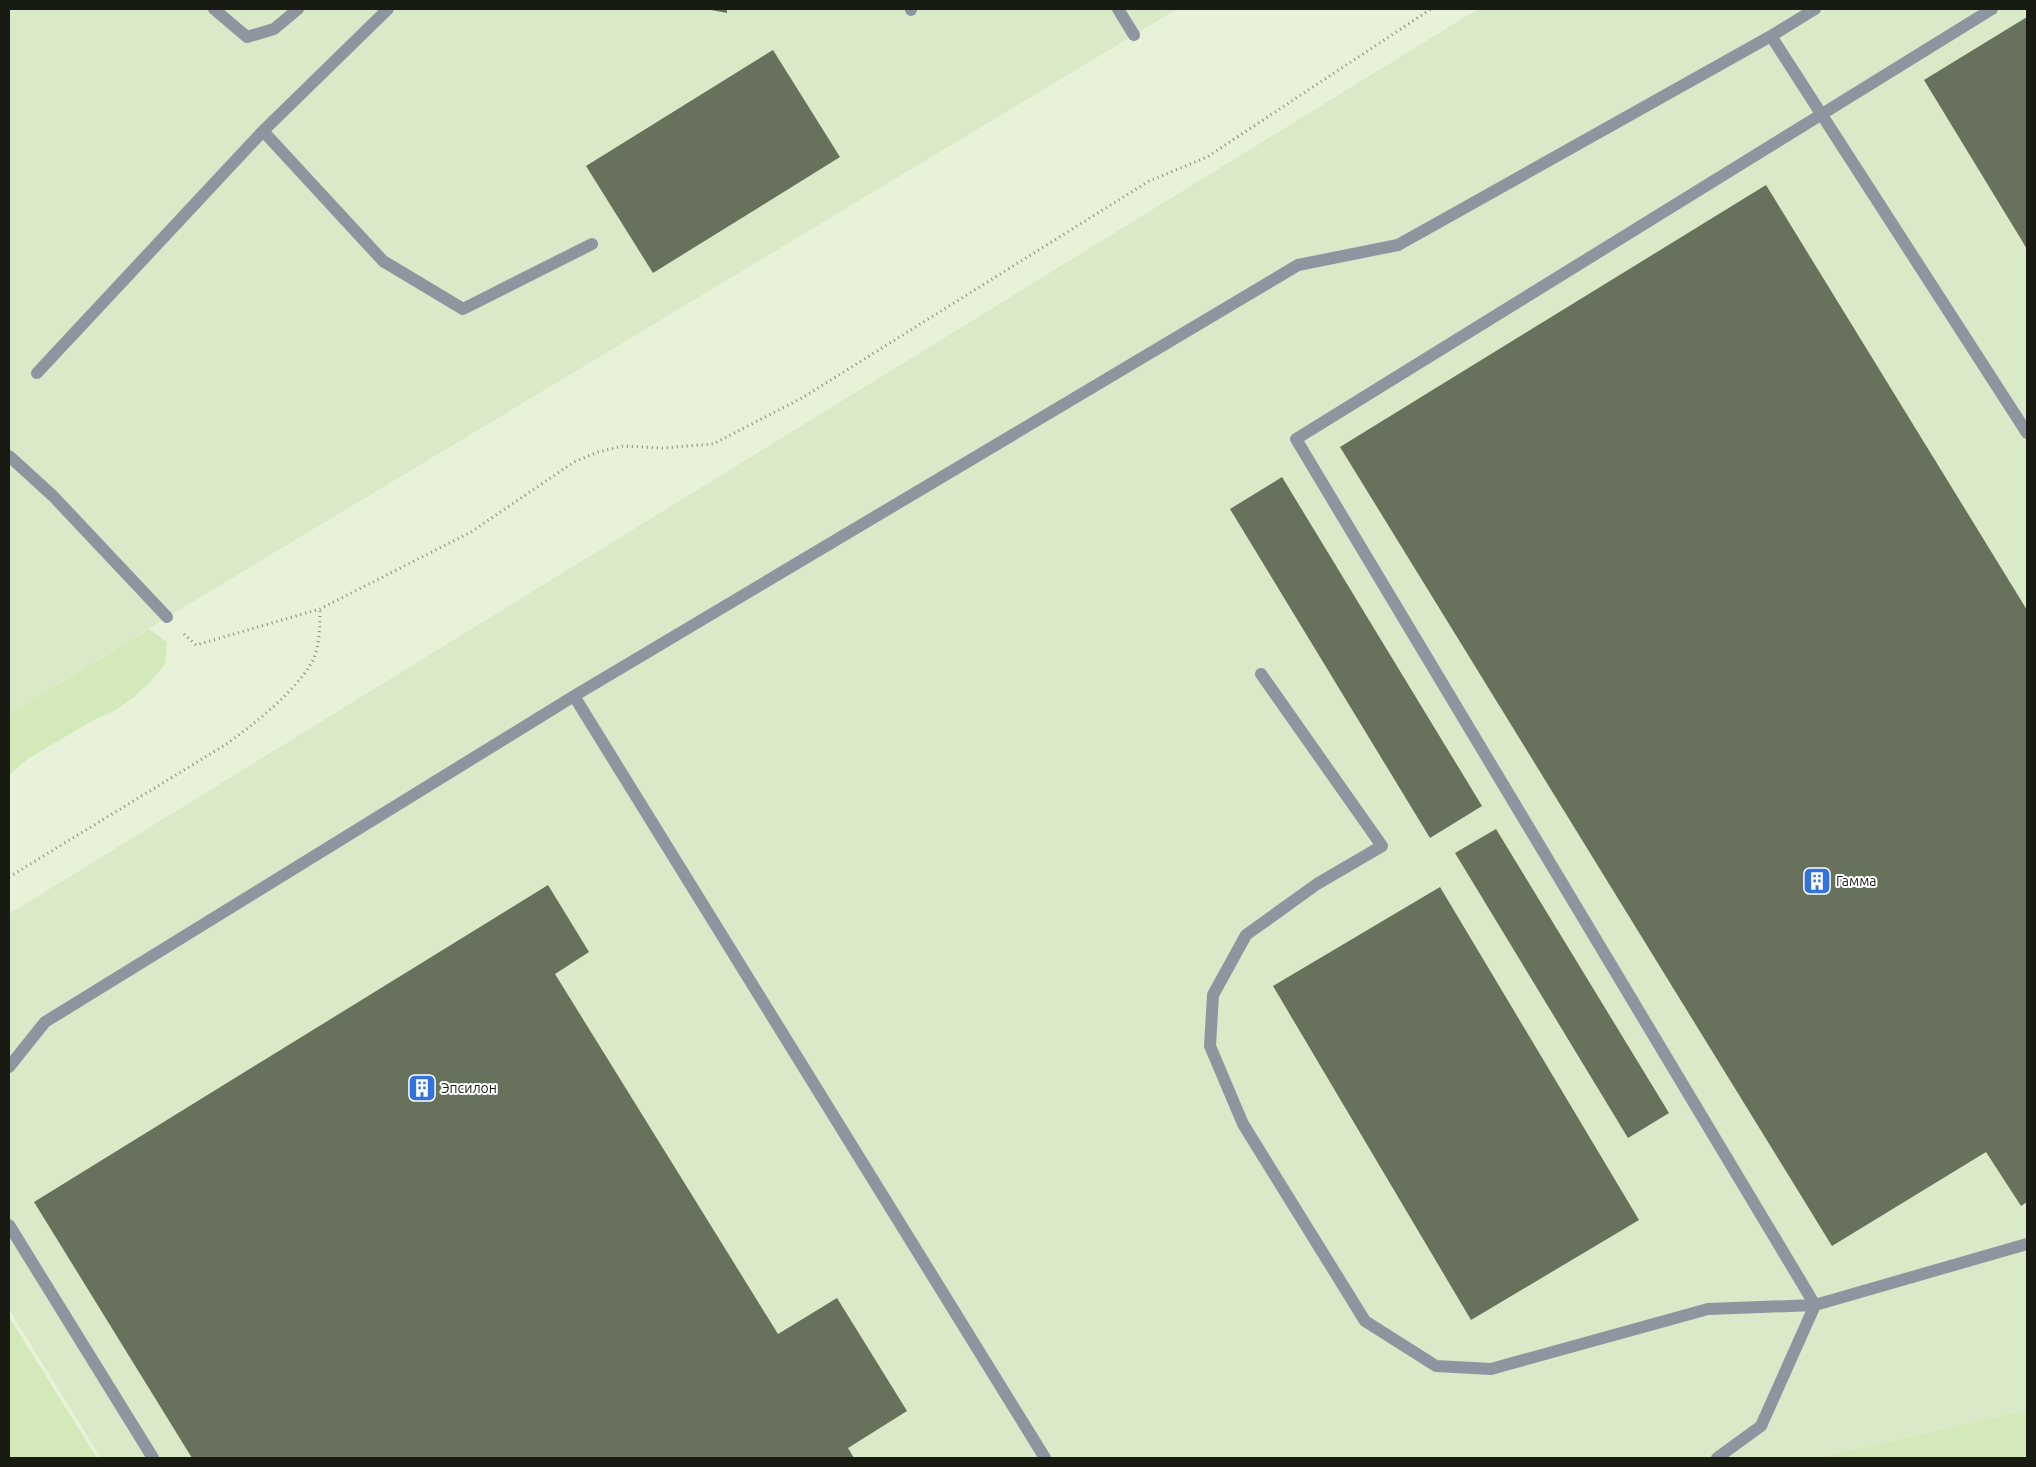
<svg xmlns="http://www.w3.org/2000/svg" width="2036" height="1467" viewBox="0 0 2036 1467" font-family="Ubuntu,sans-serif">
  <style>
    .built { fill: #dae9c8 }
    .green { fill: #d4e9ba }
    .building { fill: #67715b }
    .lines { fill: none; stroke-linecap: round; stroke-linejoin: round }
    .path { stroke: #838a79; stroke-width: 3; stroke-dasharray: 1 4; stroke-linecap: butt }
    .service { stroke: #8f959f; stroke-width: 12 }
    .labels { text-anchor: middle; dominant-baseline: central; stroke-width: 4; stroke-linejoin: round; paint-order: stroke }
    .poi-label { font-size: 14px; fill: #171b12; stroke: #fff; text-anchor: start }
  </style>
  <rect width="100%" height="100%" fill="#e7f2d9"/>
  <!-- built -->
  <path class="built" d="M 9,9 L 1177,9 L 179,610 L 9,714 Z
    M 1478,9 L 2027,9 L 2027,1410 L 1818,1458 L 101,1458 L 9,1309 L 9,914 Z"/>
  <!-- green -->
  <path class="green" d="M 149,629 L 167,642 L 165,664 L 151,681 L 134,697 L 116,710 L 92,721 L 29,758 L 9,775 L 9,714 Z
    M 9,1317 L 97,1458 L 9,1458 Z
    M 2027,1410 L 2027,1458 L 1818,1458 Z"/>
  <!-- building -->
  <path class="building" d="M 706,9 L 727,9 L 727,13 Z
    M 2027,17 L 2027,249 L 1924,80 Z
    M 773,50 L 840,157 L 653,273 L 586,166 Z
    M 1766,185 L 2027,610 L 2027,1202 L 2021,1206 L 1986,1152 L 1832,1246 L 1340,447 Z
    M 1282,477 L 1482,806 L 1430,838 L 1230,509 Z
    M 1496,829 L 1669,1113 L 1628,1138 L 1455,853 Z
    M 548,885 L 589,952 L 555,974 L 778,1334 L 837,1298 L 907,1411 L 848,1448 L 854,1458 L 192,1458 L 34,1202 Z
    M 1440,887 L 1639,1220 L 1471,1320 L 1273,986 Z"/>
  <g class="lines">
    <!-- path -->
    <path class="path" d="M 184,634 L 196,645 L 320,609 L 471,532 L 574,462 L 598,452 L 623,446 L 662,448 L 713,444 L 802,398 L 1149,181 L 1207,157 L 1431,9
      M 9,877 L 225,745 C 253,725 295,692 312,662 C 320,647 320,626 320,609"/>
    <!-- service -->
    <path class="service" d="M 214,9 L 247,37 L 274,29 L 298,9
      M 911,9 L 911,10
      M 1118,9 L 1134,35
      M 1771,36 L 2027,433
      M 263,131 L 383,261 L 463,309 L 592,244
      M 37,373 L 263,131 L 388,9
      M 9,456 L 53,496 L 167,617
      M 1261,674 L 1382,846 L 1317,884 L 1246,935 L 1213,995 L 1210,1046 L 1243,1124 L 1365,1321 L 1436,1366 L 1491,1369 L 1708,1309 L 1815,1305 L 2027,1244
      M 574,696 L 1045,1458
      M 9,1067 L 45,1022 L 574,696 L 1298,265 L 1398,245 L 1771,36 L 1815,9
      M 9,1225 L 153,1458
      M 1815,1305 L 1296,439 L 1992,9
      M 1717,1458 L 1761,1426 L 1815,1305"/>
  </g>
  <!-- icons -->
  <defs>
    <symbol id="building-square" viewBox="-11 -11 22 22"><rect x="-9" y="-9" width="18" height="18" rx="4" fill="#3172df" stroke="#fff"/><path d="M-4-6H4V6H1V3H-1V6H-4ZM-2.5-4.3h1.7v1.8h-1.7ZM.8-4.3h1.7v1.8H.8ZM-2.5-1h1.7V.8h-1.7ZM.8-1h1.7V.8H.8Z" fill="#fff"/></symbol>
  </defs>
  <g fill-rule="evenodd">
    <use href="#building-square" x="1801" y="865" width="32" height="32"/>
    <use href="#building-square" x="406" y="1072" width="32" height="32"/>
  </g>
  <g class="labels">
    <!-- poi labels -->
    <g class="poi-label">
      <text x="1836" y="881">Гамма</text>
      <text x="441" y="1088">Эпсилон</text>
    </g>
  </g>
  <!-- border -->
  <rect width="2036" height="1467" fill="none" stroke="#171b12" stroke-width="20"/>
</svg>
